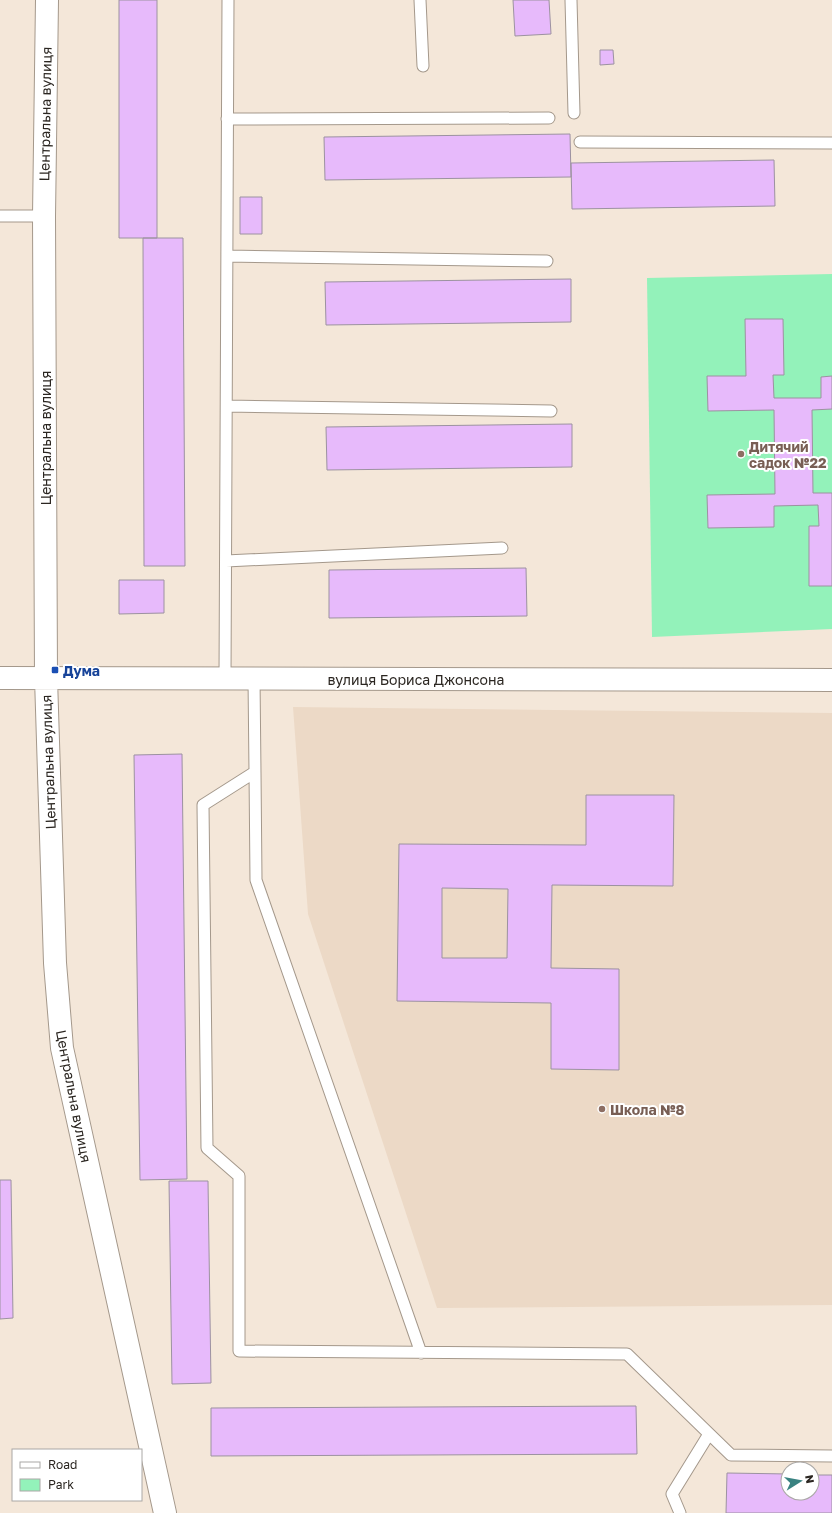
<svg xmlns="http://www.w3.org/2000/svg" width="832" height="1513" viewBox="0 0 832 1513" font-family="'Golos Text',sans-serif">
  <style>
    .built { fill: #ecd9c6 }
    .green { fill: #93f2ba }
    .building { fill: #e7bafb; stroke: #9c92a0; fill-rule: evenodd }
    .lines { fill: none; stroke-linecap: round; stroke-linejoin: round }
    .lane-casing { stroke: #a4988b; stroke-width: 13 }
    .street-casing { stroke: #a4988b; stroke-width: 24 }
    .lane { stroke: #fff; stroke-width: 11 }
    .street { stroke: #fff; stroke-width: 22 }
    .education-dot { fill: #8d6e63; stroke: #fff; stroke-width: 1.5 }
    .transit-dot { fill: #1a4fb4; stroke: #fff; stroke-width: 1.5 }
    .labels { text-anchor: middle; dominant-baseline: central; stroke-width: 4; stroke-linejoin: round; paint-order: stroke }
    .street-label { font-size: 14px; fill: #2b2621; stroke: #fff }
    .education-label { font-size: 14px; font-weight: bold; fill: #785e54; stroke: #fff; text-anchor: start }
    .transit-label { font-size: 14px; font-weight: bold; fill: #164399; stroke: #fff; text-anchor: start }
  </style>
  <rect width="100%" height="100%" fill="#f4e7d9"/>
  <!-- built -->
  <path class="built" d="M 293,707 L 832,713 L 832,1305 L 437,1308 L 308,914 Z"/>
  <!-- green -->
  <path class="green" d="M 832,274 L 832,629 L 652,637 L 647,278 Z"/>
  <!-- building -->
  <path class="building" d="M 119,0 L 157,0 L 157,238 L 119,238 Z
    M 513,0 L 549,0 L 551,34 L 515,36 Z
    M 600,50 L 613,50 L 614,64 L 600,65 Z
    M 570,134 L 571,177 L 325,180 L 324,137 Z
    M 774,160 L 775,206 L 572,209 L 571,163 Z
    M 240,197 L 262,197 L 262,234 L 240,234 Z
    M 143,238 L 183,238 L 185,566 L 144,566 Z
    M 571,279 L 571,322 L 326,325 L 325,282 Z
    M 745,319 L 783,319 L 784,375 L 773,375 L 774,398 L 821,398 L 821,377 L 832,376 L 832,409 L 812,410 L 813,493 L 832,493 L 832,586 L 809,586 L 809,526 L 819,526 L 818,505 L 774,506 L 774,527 L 708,528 L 707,495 L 775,494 L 774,410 L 708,411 L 707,376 L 746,376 Z
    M 572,424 L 572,467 L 327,470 L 326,427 Z
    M 526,568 L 527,616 L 329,618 L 329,570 Z
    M 119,580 L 164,580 L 164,613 L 119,614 Z
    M 182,754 L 187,1179 L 140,1180 L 134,755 Z
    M 586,795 L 674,795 L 673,886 L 552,885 L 551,968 L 619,969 L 619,1070 L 551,1069 L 551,1003 L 397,1001 L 399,844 L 586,845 ZM 442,888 L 508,889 L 507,958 L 442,958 Z
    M 0,1180 L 11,1180 L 13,1318 L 0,1319 Z
    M 169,1181 L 208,1181 L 211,1383 L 172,1384 Z
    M 636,1406 L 637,1454 L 211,1456 L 211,1408 Z
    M 727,1473 L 788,1474 L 788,1493 L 812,1493 L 812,1475 L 832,1475 L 832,1513 L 726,1513 Z"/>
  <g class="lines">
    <defs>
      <path id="lane" d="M 420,0 L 423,66
        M 571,0 L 574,113
        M 227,119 L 549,118
        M 580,142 L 832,143
        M 0,216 L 44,216
        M 227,256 L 547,261
        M 227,406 L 551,411
        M 226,561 L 502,548
        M 225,678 L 228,0
        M 254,678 L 255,772 L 203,805 L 207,1148 L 239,1176 L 239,1351 L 627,1354 L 731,1455 L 832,1456
        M 255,772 L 256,880 L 421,1353
        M 680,1513 L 672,1494 L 709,1434"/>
      <path id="street" d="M 47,0 L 44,216 L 46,678 L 55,963 L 62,1048 L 165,1513
        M 0,678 L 832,680"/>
    </defs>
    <!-- lane casing -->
    <use href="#lane" class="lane-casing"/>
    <!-- street casing -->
    <use href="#street" class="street-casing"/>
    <!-- lane -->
    <use href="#lane" class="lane"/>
    <!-- street -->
    <use href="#street" class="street"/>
  </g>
  <!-- markers -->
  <g class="education-dot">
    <circle cx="741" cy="454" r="4"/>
    <circle cx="602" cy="1109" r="4"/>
  </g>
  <rect class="transit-dot" x="51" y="666" width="8" height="8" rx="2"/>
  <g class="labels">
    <!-- street labels -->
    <g class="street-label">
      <text transform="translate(45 114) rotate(-89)">Центральна вулиця</text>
      <text transform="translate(45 438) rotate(-90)">Центральна вулиця</text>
      <text x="416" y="679">вулиця Бориса Джонсона</text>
      <text transform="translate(48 762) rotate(-92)">Центральна вулиця</text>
      <text transform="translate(74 1096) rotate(79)">Центральна вулиця</text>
    </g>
    <!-- education labels -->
    <g class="education-label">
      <text x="749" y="446">Дитячий<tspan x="749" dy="16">садок №22</tspan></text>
      <text x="610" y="1109">Школа №8</text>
    </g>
    <!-- transit labels -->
    <g class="transit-label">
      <text x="63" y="670">Дума</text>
    </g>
  </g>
  <!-- legend -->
  <rect x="12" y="1449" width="130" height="52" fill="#ffffff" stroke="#aaa8a6"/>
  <rect x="20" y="1462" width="20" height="6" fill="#ffffff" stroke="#aaa8a6"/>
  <text x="48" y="1469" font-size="12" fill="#2b2621">Road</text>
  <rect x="20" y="1479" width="20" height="12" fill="#93f2ba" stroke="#aaa8a6"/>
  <text x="48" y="1489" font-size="12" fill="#2b2621">Park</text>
  <!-- north arrow -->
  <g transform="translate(800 1481) rotate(79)"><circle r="19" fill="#ffffff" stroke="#aaa8a6"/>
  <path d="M0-3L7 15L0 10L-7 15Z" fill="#398281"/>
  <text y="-6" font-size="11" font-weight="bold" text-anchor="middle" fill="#2b2621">N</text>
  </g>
</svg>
